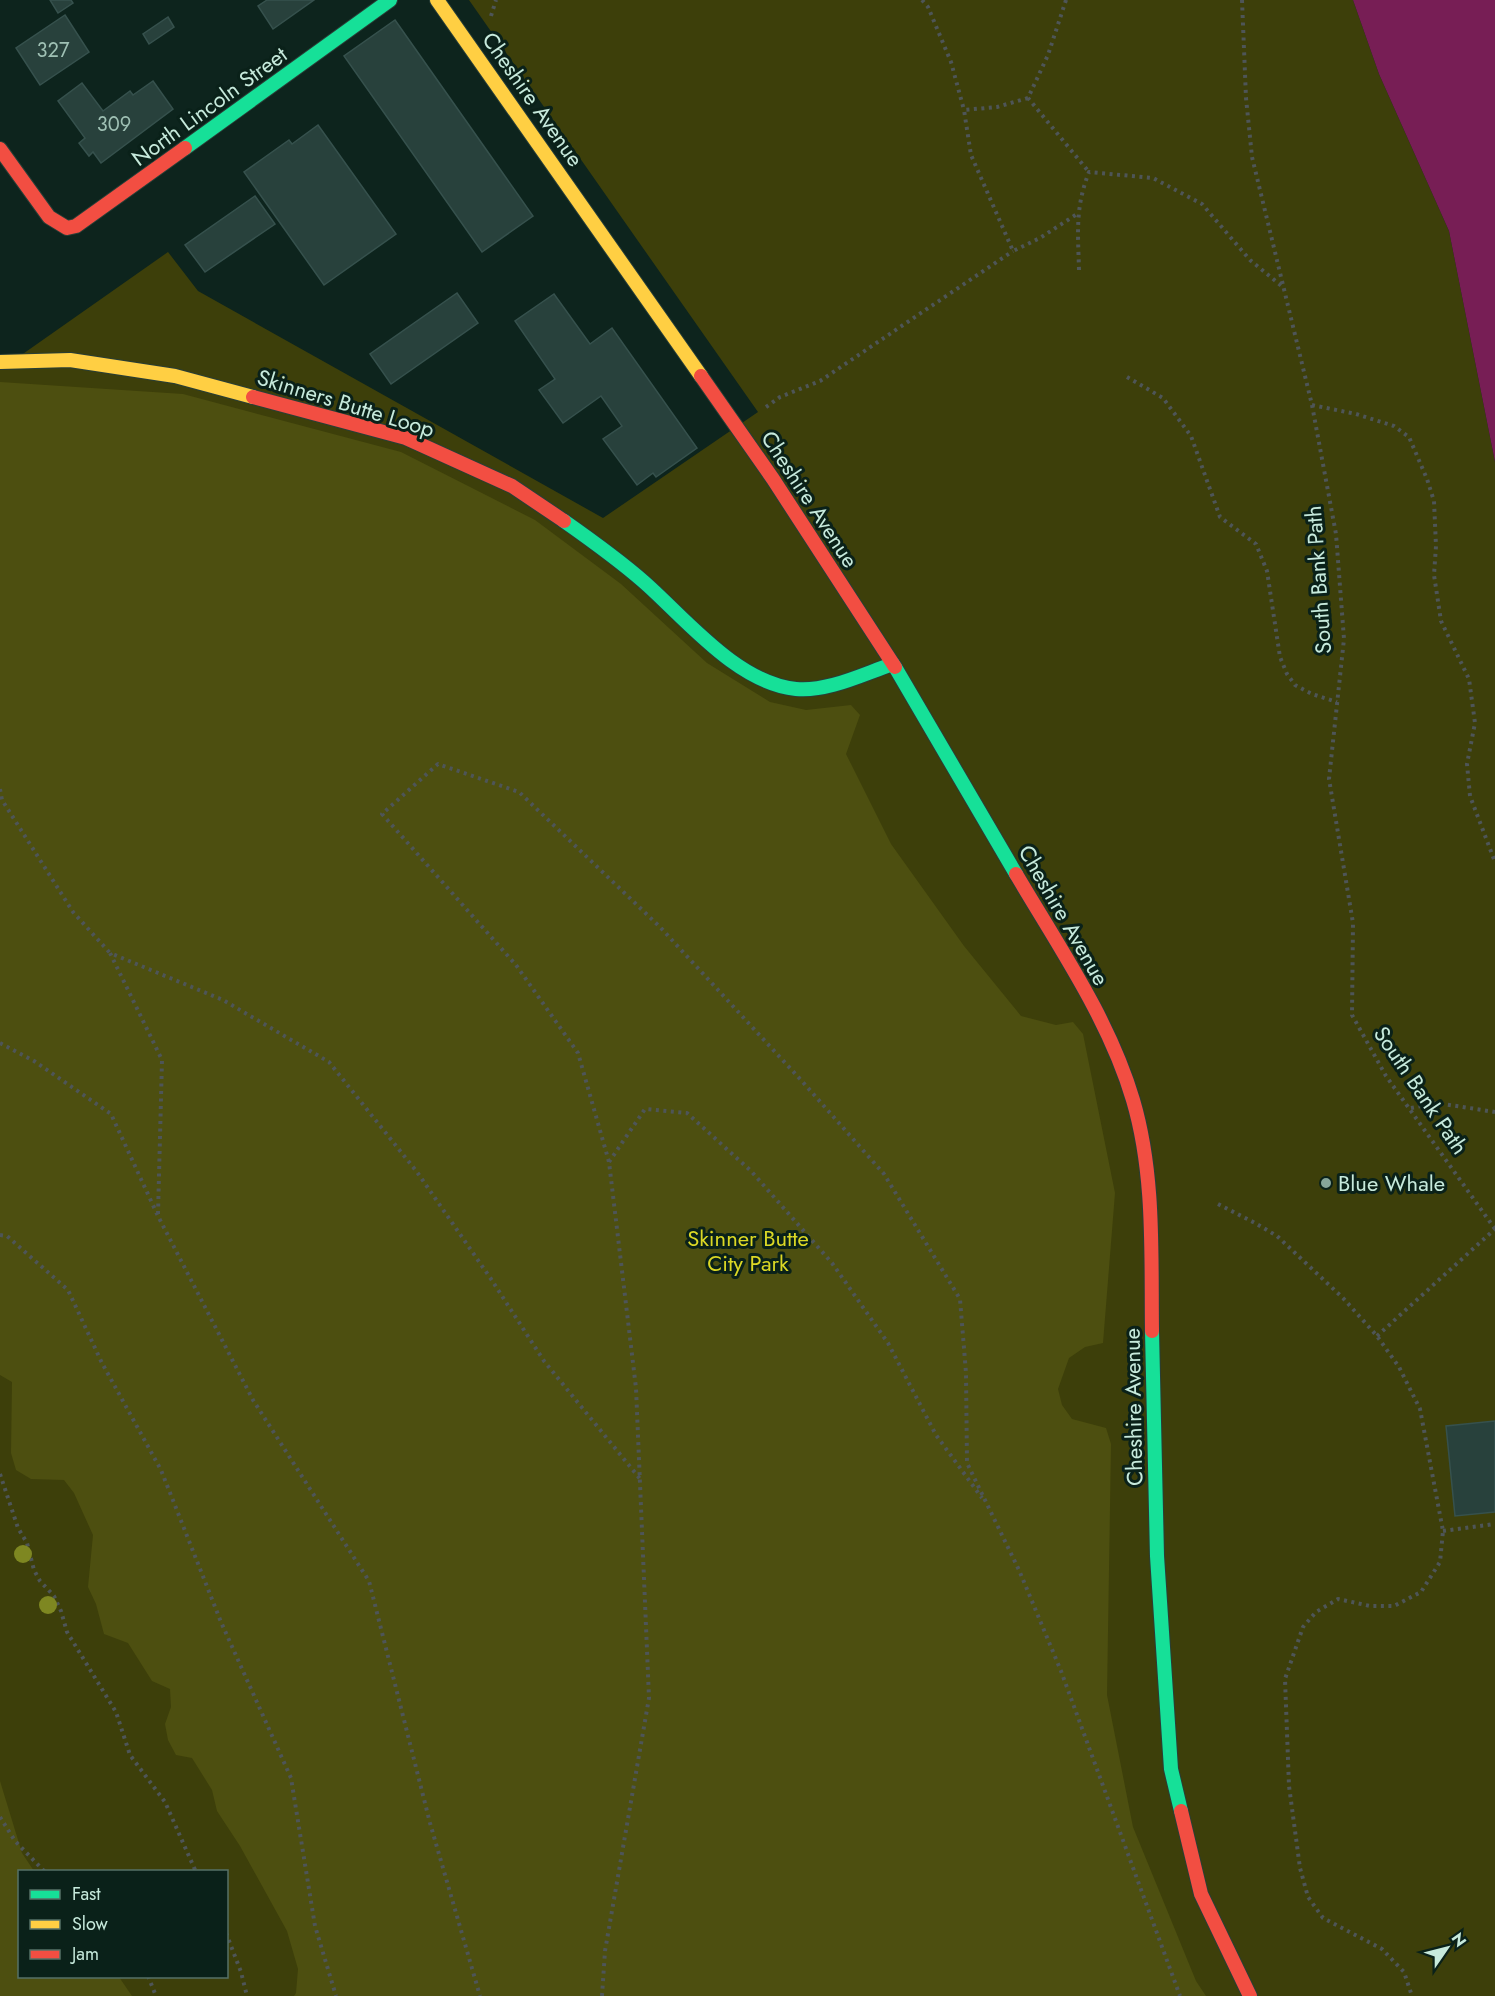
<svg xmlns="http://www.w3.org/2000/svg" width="1495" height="1996" viewBox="0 0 1495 1996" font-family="Jost,sans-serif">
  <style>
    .green { fill: #3d3f0a; fill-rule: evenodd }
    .forest { fill: #4d4f10 }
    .water { fill: #771e55 }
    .building { fill: #28413c; stroke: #36514d; stroke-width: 1.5 }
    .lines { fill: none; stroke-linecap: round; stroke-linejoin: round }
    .fast-casing { stroke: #293e37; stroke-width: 16 }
    .slow-casing { stroke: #293e37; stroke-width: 16 }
    .jam-casing { stroke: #293e37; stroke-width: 16 }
    .path { stroke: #4e5557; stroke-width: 4; stroke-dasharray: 3 4.5; stroke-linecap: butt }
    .fast { stroke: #16e098; stroke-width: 14 }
    .slow { stroke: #ffcf43; stroke-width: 14 }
    .jam { stroke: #f24e42; stroke-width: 14 }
    .tree { fill: #7e8721 }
    .poi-dot { fill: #86a599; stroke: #0a2119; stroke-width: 2 }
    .labels { text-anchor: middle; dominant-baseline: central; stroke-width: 6; stroke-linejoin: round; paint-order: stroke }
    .number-label { font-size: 20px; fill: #9fc0b4 }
    .street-label { font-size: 22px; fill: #c7eadc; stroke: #0a2119 }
    .poi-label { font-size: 22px; fill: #c7eadc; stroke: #0a2119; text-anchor: start }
    .park-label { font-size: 22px; fill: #dbd825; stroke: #0a2119 }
  </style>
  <rect width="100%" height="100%" fill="#0d241d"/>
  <!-- green -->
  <path class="green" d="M 469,0 L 1353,0 L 1379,74 L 1449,231 L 1495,462 L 1495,1996 L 0,1996 L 0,370 L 168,252 L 198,291 L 603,518 L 758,412 ZM 20,1872 L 226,1872 L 226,1976 L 20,1976 Z"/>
  <!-- forest -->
  <path class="forest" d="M 0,382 L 183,394 L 401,452 L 535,520 L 621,584 L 707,663 L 770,702 L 806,710 L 851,705 L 860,715 L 846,754 L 891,844 L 964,946 L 1021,1016 L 1056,1025 L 1073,1022 L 1083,1034 L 1115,1193 L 1103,1343 L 1085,1347 L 1069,1358 L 1058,1389 L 1062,1405 L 1072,1419 L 1106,1428 L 1111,1444 L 1107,1695 L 1133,1827 L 1196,1981 L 1206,1996 L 294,1996 L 296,1993 L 298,1969 L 287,1931 L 240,1846 L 217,1811 L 212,1790 L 192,1758 L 176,1755 L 168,1740 L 165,1724 L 171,1707 L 170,1689 L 152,1681 L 128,1643 L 104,1634 L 96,1604 L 88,1587 L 93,1535 L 74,1493 L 64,1480 L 31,1479 L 16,1470 L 11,1453 L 12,1382 L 0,1375 Z
    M 0,1781 L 22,1853 L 34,1871 L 20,1872 L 20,1976 L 119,1977 L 132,1996 L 0,1996 Z"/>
  <!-- water -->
  <path class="water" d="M 1353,0 L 1495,0 L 1495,462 L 1449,231 L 1379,74 Z"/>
  <!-- building -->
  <path class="building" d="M 50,0 L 71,0 L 73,3 L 58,13 Z
    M 267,0 L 314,0 L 273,29 L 258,6 Z
    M 65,15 L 89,52 L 40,85 L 16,48 Z
    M 168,17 L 174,27 L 149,44 L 143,34 Z
    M 395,20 L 533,216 L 482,252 L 344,56 Z
    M 153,81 L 173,109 L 101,163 L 93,152 L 89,156 L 79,143 L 85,138 L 58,101 L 82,83 L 103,111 L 130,91 L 133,95 Z
    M 318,125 L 396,234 L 324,285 L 244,172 L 289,140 L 292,144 Z
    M 255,196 L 275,224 L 205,272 L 185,245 Z
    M 457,293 L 478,323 L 391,384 L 370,354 Z
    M 554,294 L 590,344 L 612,328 L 697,448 L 656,477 L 653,473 L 637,485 L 603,439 L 622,426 L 601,396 L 563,423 L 539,390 L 555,379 L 515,321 Z
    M 1495,1421 L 1495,1512 L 1455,1516 L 1446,1426 Z"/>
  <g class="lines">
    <defs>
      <path id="fast" d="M 185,148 L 390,0
        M 564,521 C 591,540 619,560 644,582 C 686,619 737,683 796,689 C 828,692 863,674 893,664
        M 895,667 L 1016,874
        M 1152,1331 L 1157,1556 L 1171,1769 L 1181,1811"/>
      <path id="slow" d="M 437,0 L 701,376
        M 0,362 L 70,360 L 175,376 L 253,397"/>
      <path id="jam" d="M 0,149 L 49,217 L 67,228 L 76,226 L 185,148
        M 701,376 L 773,479 L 895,667
        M 253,397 L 406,438 L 512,486 L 564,521
        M 1016,874 C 1059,947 1109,1019 1133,1100 C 1155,1174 1151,1255 1152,1331
        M 1181,1811 L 1201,1894 L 1250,1996"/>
    </defs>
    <!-- fast casing -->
    <use href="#fast" class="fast-casing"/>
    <!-- slow casing -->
    <use href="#slow" class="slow-casing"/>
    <!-- jam casing -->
    <use href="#jam" class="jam-casing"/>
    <!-- path -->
    <path class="path" d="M 922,0 L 928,7 L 951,62 L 964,110
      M 1066,0 L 1048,55 L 1028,98 L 1089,172
      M 1242,0 L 1246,98 L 1252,157 L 1312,405 L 1336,534 L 1344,639 L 1329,779 L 1353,923 L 1352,1015 L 1386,1076 L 1495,1229
      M 491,16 L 496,0
      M 1028,98 L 997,107 L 964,110 L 971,155 L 1013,251 L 1040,238 L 1077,214
      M 1079,270 C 1078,232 1075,208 1089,172 L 1153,178 L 1202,204 L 1250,260 L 1284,288
      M 1127,377 L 1163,398 L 1191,436 L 1220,517 L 1256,544 L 1267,571 L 1280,657 L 1287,674 L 1295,685 L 1312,694 L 1337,702
      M 1312,405 L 1356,414 L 1394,426 L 1409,437 L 1427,479 L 1434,501 L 1436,546 L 1434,575 L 1441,621 L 1469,679 L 1475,723 L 1467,764 L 1470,796 L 1495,862
      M 766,407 L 780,397 L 820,381 L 1013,251
      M 0,789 L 2,800 L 73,912 L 110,953
      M 0,1043 L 34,1061 L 111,1114 L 158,1216 L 253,1400 L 369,1581 L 430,1823 L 480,1996
      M 1411,1108 L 1437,1103 L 1495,1112
      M 609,1162 L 645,1109 L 687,1113 L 751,1171 L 832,1263 L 888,1343 L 936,1435 L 982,1498
      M 1218,1204 L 1255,1223 L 1277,1236 L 1343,1298 L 1377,1336 L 1399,1367 L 1420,1409 L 1443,1531 L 1440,1562 L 1421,1592 L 1394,1606 L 1370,1606 L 1338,1599 L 1316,1612 L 1303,1627 L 1285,1679 L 1289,1786 L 1300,1868 L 1308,1897 L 1323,1918 L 1382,1949 L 1404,1972 L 1412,1996
      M 158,1214 L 162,1060 L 110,953 L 223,1000 L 329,1062 L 417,1172 L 491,1279 L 544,1361 L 641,1480
      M 0,1235 L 7,1236 L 68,1290 L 102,1363 L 161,1470 L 221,1622 L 291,1778 L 315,1926 L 336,1996
      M 1377,1336 L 1495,1229
      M 0,1474 L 18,1528 L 27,1543 L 34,1570 L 40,1581 L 54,1596 L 61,1611 L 67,1632 L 116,1712 L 130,1755 L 165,1802 L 196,1872
      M 1443,1531 L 1495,1524
      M 0,1817 L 15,1841 L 45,1872
      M 226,1933 L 241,1972 L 247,1996
      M 148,1976 L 156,1996
      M 602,1996 L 605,1951 L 649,1698 L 636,1388 L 609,1162 L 578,1053 L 516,965 L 382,814 L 438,764 L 519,792 L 660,927 L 800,1079 L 884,1174 L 960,1299 L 966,1373 L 967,1463 L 1019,1570 L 1061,1671 L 1180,1996"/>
    <!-- fast -->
    <use href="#fast" class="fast"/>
    <!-- slow -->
    <use href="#slow" class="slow"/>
    <!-- jam -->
    <use href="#jam" class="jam"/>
  </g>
  <!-- trees -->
  <g class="tree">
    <circle cx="23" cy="1554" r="9"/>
    <circle cx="48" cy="1605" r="9"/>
  </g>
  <!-- markers -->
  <circle class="poi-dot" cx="1326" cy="1183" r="6"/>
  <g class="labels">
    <!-- number labels -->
    <g class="number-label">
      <text x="53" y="50">327</text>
      <text x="114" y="124">309</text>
    </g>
    <!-- street labels -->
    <g class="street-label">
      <text transform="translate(533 99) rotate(55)">Cheshire Avenue</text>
      <text transform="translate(209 106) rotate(-36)">North Lincoln Street</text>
      <text transform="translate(346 403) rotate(17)">Skinners Butte Loop</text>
      <text transform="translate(810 499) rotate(57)">Cheshire Avenue</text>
      <text transform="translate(1318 580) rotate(-94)">South Bank Path</text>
      <text transform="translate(1064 915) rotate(60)">Cheshire Avenue</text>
      <text transform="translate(1421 1090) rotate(56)">South Bank Path</text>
      <text transform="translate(1133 1407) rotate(-91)">Cheshire Avenue</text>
    </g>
    <!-- poi labels -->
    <g class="poi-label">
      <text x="1338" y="1183">Blue Whale</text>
    </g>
    <!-- park labels -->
    <g class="park-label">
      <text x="748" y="1238">Skinner Butte<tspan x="748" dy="25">City Park</tspan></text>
    </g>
  </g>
  <!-- legend -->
  <rect x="18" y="1870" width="210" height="108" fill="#0a2119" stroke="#567167" stroke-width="1.5"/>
  <rect x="30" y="1890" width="30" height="9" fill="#16e098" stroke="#567167" stroke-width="1.5"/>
  <text x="72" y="1900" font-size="18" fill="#c7eadc">Fast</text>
  <rect x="30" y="1920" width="30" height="9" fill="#ffcf43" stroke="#567167" stroke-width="1.5"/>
  <text x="72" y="1930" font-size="18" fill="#c7eadc">Slow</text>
  <rect x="30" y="1950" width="30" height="9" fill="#f24e42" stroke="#567167" stroke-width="1.5"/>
  <text x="72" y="1960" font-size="18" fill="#c7eadc">Jam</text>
  <!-- north arrow -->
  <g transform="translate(1447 1948) rotate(55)" stroke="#0a2119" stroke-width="4.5" paint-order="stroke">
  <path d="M0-4.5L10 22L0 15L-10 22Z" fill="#c7eadc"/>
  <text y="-9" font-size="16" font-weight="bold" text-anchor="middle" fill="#c7eadc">N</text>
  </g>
</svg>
